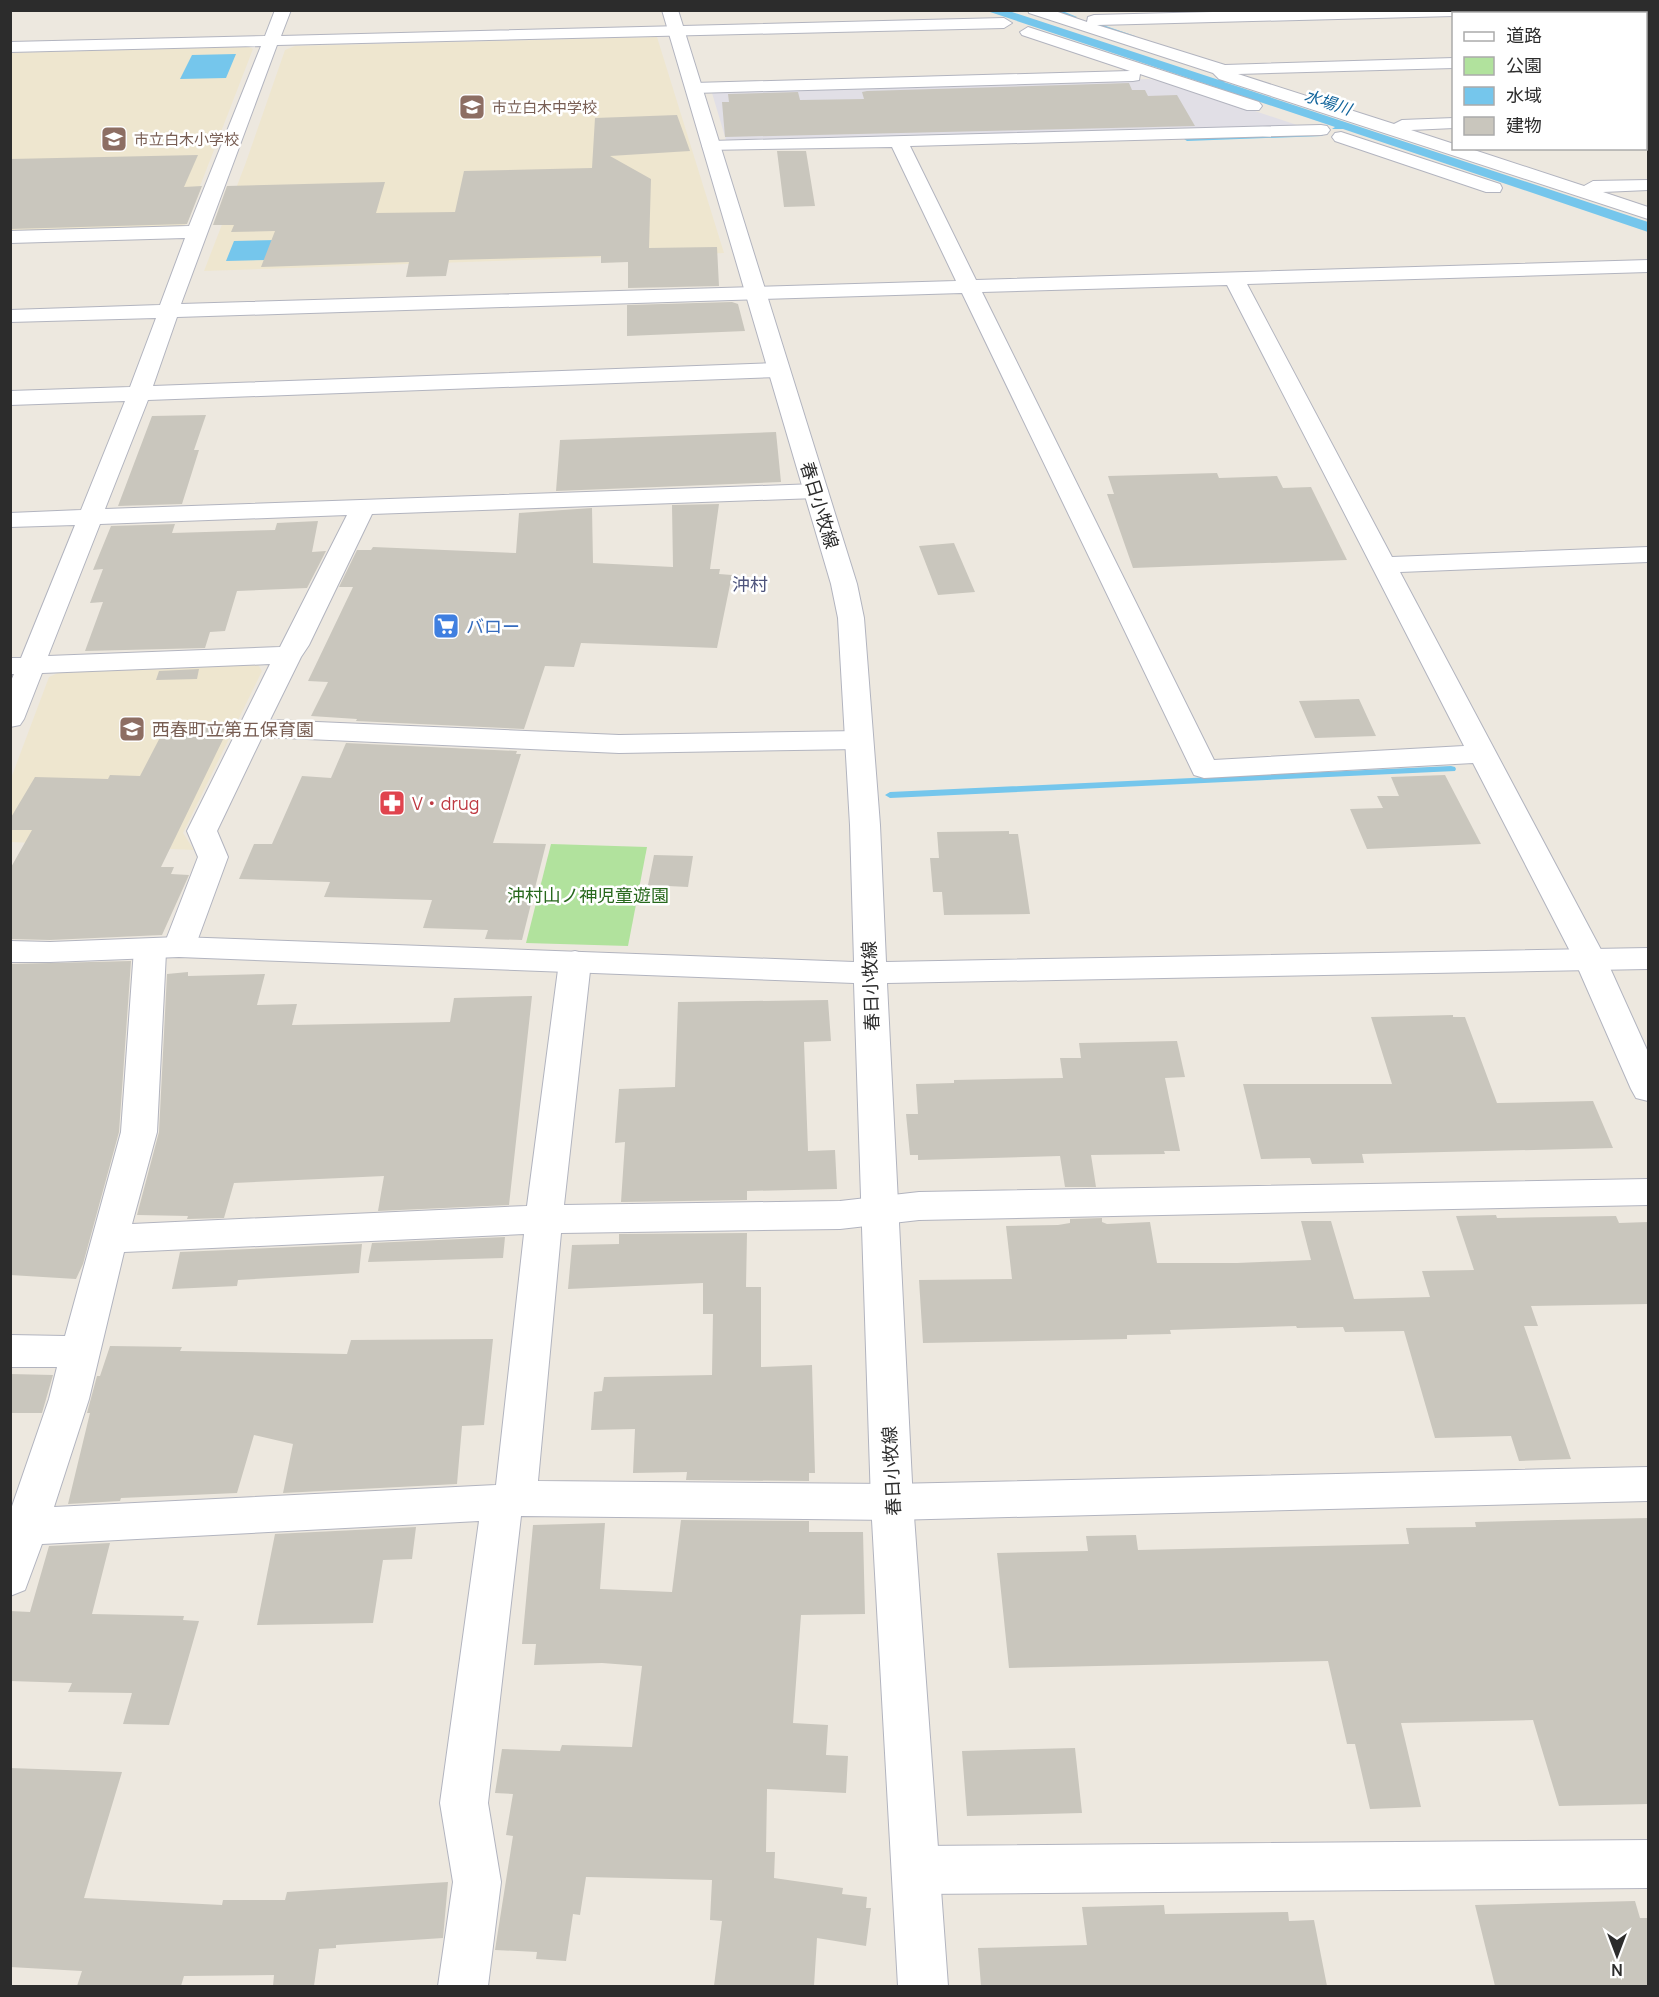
<svg xmlns="http://www.w3.org/2000/svg" width="1659" height="1997" viewBox="0 0 1659 1997" font-family="Manrope,'Noto Sans JP',sans-serif">
  <style>
    .industrial { fill: #e1dfe6 }
    .education { fill: #eee6cf }
    .green { fill: #b1e29d }
    .water { fill: #75c6ec }
    .lines { fill: none; stroke-linecap: round; stroke-linejoin: round }
    .stream { fill: #75c6ec; fill-rule: evenodd }
    .building { fill: #c9c6bd }
    .street-casing { stroke: #b2b4bf; stroke-width: 2 }
    .secondary-casing { stroke: #b2b4bf; stroke-width: 2 }
    .street { fill: #fff; fill-rule: evenodd }
    .secondary { fill: #fff; fill-rule: evenodd }
    .labels { text-anchor: middle; dominant-baseline: central; stroke-width: 5; stroke-linejoin: round; paint-order: stroke }
    .far-education-label { font-size: 15px; fill: #785e54; stroke: #fff; text-anchor: start }
    .far-water-label { font-size: 16px; font-style: italic; fill: #11649b; stroke: #fff }
    .street-label { font-size: 18px; fill: #2c2c2c; stroke: #fff }
    .far-quarter-label { font-size: 18px; fill: #4d537c; stroke: #fff }
    .shop-label { font-size: 18px; fill: #366cbe; stroke: #fff; text-anchor: start }
    .education-label { font-size: 18px; fill: #785e54; stroke: #fff; text-anchor: start }
    .health-label { font-size: 18px; fill: #be3a42; stroke: #fff; text-anchor: start }
    .park-label { font-size: 18px; fill: #28691d; stroke: #fff }
  </style>
  <rect width="100%" height="100%" fill="#ede8df"/>
  <!-- industrial -->
  <path class="industrial" d="M 1148,79 L 1167,82 L 1297,125 L 1293,128 L 733,141 L 726,140 L 712,93 L 716,91 Z"/>
  <!-- education -->
  <path class="education" d="M 657,37 L 724,253 L 204,271 L 245,165 L 285,50 L 295,46 Z
    M 249,47 L 253,49 L 185,225 L 176,228 L 11,232 L 10,53 Z
    M 257,663 L 262,671 L 183,833 L 194,850 L 11,842 L 10,781 L 49,677 L 58,673 Z"/>
  <!-- green -->
  <path class="green" d="M 551,844 L 647,847 L 628,946 L 526,943 Z"/>
  <!-- water -->
  <path class="water" d="M 987,11 L 1009,11 L 1219,80 L 1227,80 L 1224,82 L 1648,222 L 1648,232 L 1343,129 L 1332,129 L 1335,127 Z
    M 236,54 L 226,78 L 180,79 L 192,55 Z
    M 321,239 L 315,259 L 226,261 L 234,241 Z"/>
  <g class="lines">
    <!-- stream -->
    <path class="stream" d="M 1051,10 L 1060,10 L 1077,17 L 1074,19 Z
      M 1096,24 L 1100,24 L 1135,36 L 1130,37 L 1096,26 Z
      M 1646,60 L 1648,60 L 1648,64 L 1646,64 Z
      M 1320,133 L 1323,135 L 1322,136 L 1187,141 L 1184,139 L 1187,137 Z
      M 1451,766 L 1455,767 L 1456,769 L 1455,771 L 890,798 L 885,795 L 890,792 Z"/>
  </g>
  <!-- building -->
  <path class="building" d="M 1129,83 L 1132,90 L 1145,90 L 1148,96 L 1177,95 L 1195,126 L 725,137 L 722,102 L 729,102 L 728,94 L 798,92 L 800,100 L 864,99 L 862,92 L 867,91 Z
    M 677,115 L 690,151 L 610,156 L 651,179 L 649,248 L 717,247 L 719,286 L 628,288 L 628,262 L 601,263 L 601,256 L 449,260 L 446,276 L 406,277 L 409,262 L 261,267 L 275,231 L 231,232 L 234,225 L 213,225 L 227,186 L 385,182 L 376,213 L 455,212 L 464,171 L 592,168 L 595,118 Z
    M 777,151 L 806,151 L 815,206 L 784,207 Z
    M 198,155 L 184,187 L 202,186 L 187,224 L 10,229 L 10,159 Z
    M 732,302 L 738,304 L 745,331 L 627,336 L 627,305 Z
    M 206,415 L 194,450 L 199,450 L 182,504 L 118,506 L 152,416 Z
    M 776,432 L 781,482 L 556,491 L 560,440 Z
    M 1217,473 L 1219,478 L 1277,476 L 1283,488 L 1311,487 L 1347,560 L 1133,568 L 1107,494 L 1114,494 L 1108,476 Z
    M 719,504 L 710,569 L 720,569 L 719,574 L 732,575 L 717,648 L 581,643 L 574,667 L 545,666 L 524,729 L 356,721 L 357,719 L 311,716 L 328,682 L 308,681 L 353,587 L 339,587 L 357,550 L 371,550 L 373,547 L 516,553 L 519,513 L 592,508 L 593,563 L 673,567 L 672,505 Z
    M 318,521 L 312,552 L 326,551 L 307,588 L 237,591 L 225,631 L 210,632 L 205,648 L 85,651 L 103,602 L 90,603 L 103,569 L 93,570 L 111,526 L 175,524 L 172,533 L 275,530 L 277,523 Z
    M 954,543 L 975,592 L 938,595 L 919,546 Z
    M 199,669 L 197,679 L 156,680 L 159,671 Z
    M 1359,699 L 1376,736 L 1315,738 L 1299,701 Z
    M 168,722 L 230,725 L 161,867 L 174,867 L 171,874 L 189,875 L 162,935 L 50,940 L 10,939 L 10,869 L 32,830 L 10,830 L 10,819 L 35,777 L 108,779 L 110,775 L 140,776 Z
    M 346,743 L 517,751 L 516,754 L 521,754 L 493,843 L 546,844 L 522,940 L 485,939 L 488,930 L 423,928 L 432,900 L 324,897 L 330,882 L 239,879 L 254,844 L 272,844 L 302,776 L 331,778 Z
    M 1445,775 L 1481,844 L 1367,849 L 1350,809 L 1383,808 L 1377,796 L 1399,796 L 1391,777 Z
    M 1009,831 L 1009,834 L 1018,834 L 1030,914 L 944,915 L 942,892 L 933,892 L 930,858 L 939,858 L 937,832 Z
    M 654,855 L 693,856 L 688,887 L 648,885 Z
    M 131,961 L 119,1132 L 83,1264 L 76,1279 L 10,1275 L 10,964 Z
    M 188,972 L 188,976 L 265,974 L 257,1005 L 297,1004 L 292,1025 L 450,1022 L 454,998 L 532,996 L 509,1205 L 378,1211 L 384,1176 L 234,1183 L 224,1218 L 187,1219 L 188,1216 L 137,1215 L 159,1132 L 167,974 Z
    M 828,1000 L 831,1041 L 804,1042 L 808,1151 L 835,1150 L 837,1189 L 747,1191 L 747,1200 L 621,1202 L 625,1142 L 615,1143 L 619,1089 L 675,1087 L 678,1002 Z
    M 1453,1015 L 1453,1017 L 1465,1017 L 1497,1103 L 1593,1101 L 1613,1148 L 1362,1154 L 1364,1163 L 1312,1164 L 1310,1158 L 1261,1159 L 1243,1084 L 1392,1084 L 1371,1017 Z
    M 1177,1041 L 1185,1077 L 1165,1078 L 1180,1151 L 1164,1151 L 1165,1154 L 1091,1155 L 1096,1187 L 1065,1187 L 1060,1156 L 918,1160 L 918,1155 L 910,1155 L 906,1114 L 918,1114 L 916,1084 L 954,1083 L 954,1080 L 1063,1078 L 1060,1058 L 1081,1058 L 1079,1043 Z
    M 1496,1215 L 1497,1218 L 1616,1216 L 1619,1223 L 1648,1222 L 1648,1304 L 1531,1306 L 1538,1326 L 1524,1326 L 1571,1459 L 1519,1461 L 1511,1436 L 1435,1438 L 1404,1331 L 1345,1332 L 1343,1327 L 1297,1328 L 1296,1326 L 1170,1330 L 1171,1334 L 1127,1335 L 1127,1339 L 923,1343 L 919,1280 L 1012,1279 L 1006,1226 L 1058,1225 L 1070,1223 L 1070,1219 L 1102,1218 L 1102,1222 L 1107,1224 L 1150,1222 L 1157,1263 L 1237,1263 L 1311,1260 L 1301,1221 L 1331,1221 L 1354,1299 L 1430,1297 L 1422,1271 L 1474,1270 L 1456,1216 Z
    M 747,1233 L 746,1287 L 761,1287 L 761,1367 L 812,1365 L 815,1473 L 809,1473 L 809,1481 L 686,1480 L 687,1472 L 633,1473 L 635,1429 L 591,1430 L 594,1392 L 602,1391 L 604,1377 L 712,1375 L 713,1314 L 703,1314 L 703,1283 L 568,1289 L 572,1245 L 619,1244 L 619,1234 Z
    M 505,1237 L 503,1258 L 368,1262 L 372,1243 Z
    M 362,1244 L 359,1273 L 238,1280 L 237,1286 L 172,1289 L 180,1252 Z
    M 493,1339 L 484,1425 L 462,1426 L 457,1484 L 283,1493 L 293,1444 L 254,1435 L 237,1493 L 121,1498 L 120,1501 L 68,1504 L 90,1413 L 87,1413 L 97,1376 L 100,1376 L 110,1346 L 182,1347 L 180,1351 L 347,1354 L 351,1340 Z
    M 10,1374 L 53,1375 L 42,1413 L 10,1413 Z
    M 1648,1518 L 1648,1804 L 1559,1806 L 1533,1720 L 1401,1723 L 1421,1807 L 1370,1809 L 1355,1744 L 1347,1744 L 1328,1661 L 1009,1668 L 997,1553 L 1088,1551 L 1086,1536 L 1136,1535 L 1138,1550 L 1409,1544 L 1406,1528 L 1476,1527 L 1475,1522 Z
    M 681,1520 L 809,1521 L 809,1532 L 863,1532 L 865,1614 L 801,1615 L 793,1723 L 828,1725 L 826,1755 L 848,1756 L 846,1793 L 767,1789 L 766,1852 L 775,1852 L 774,1878 L 843,1888 L 842,1894 L 867,1897 L 866,1908 L 871,1908 L 866,1946 L 817,1938 L 814,1986 L 714,1986 L 722,1921 L 710,1920 L 712,1880 L 586,1877 L 580,1915 L 573,1914 L 566,1961 L 536,1959 L 537,1952 L 495,1950 L 513,1836 L 506,1835 L 513,1794 L 495,1793 L 502,1749 L 560,1751 L 562,1745 L 632,1747 L 642,1666 L 602,1663 L 534,1665 L 536,1644 L 522,1644 L 533,1525 L 605,1523 L 600,1589 L 672,1592 Z
    M 416,1527 L 412,1559 L 383,1560 L 373,1623 L 257,1625 L 275,1534 Z
    M 110,1543 L 92,1614 L 184,1616 L 183,1620 L 199,1621 L 169,1725 L 123,1724 L 132,1693 L 68,1692 L 72,1683 L 10,1681 L 10,1611 L 30,1612 L 49,1546 Z
    M 1075,1748 L 1082,1813 L 967,1816 L 962,1751 Z
    M 10,1768 L 122,1772 L 84,1898 L 222,1905 L 223,1900 L 285,1900 L 287,1892 L 448,1882 L 443,1938 L 336,1945 L 336,1948 L 319,1949 L 314,1986 L 273,1986 L 274,1975 L 184,1976 L 181,1986 L 77,1986 L 82,1971 L 10,1967 Z
    M 1635,1901 L 1640,1918 L 1648,1918 L 1648,1986 L 1495,1986 L 1475,1905 Z
    M 1164,1905 L 1165,1914 L 1288,1912 L 1289,1921 L 1314,1920 L 1327,1986 L 981,1986 L 978,1948 L 1087,1945 L 1082,1907 Z"/>
  <g class="lines">
    <defs>
      <path id="street" d="M 275,10 L 291,10 L 281,36 L 1004,18 L 1012,23 L 1004,28 L 277,45 L 181,304 L 956,281 L 892,147 L 705,150 L 702,146 L 705,142 L 711,141 L 1321,125 L 1327,126 L 1330,130 L 1327,134 L 1321,135 L 910,146 L 976,280 L 1648,260 L 1648,272 L 1247,284 L 1392,557 L 1648,547 L 1648,562 L 1400,572 L 1606,959 L 1648,1052 L 1648,1101 L 1636,1098 L 1631,1089 L 1574,959 L 1473,763 L 1204,778 L 1194,775 L 962,293 L 177,317 L 153,386 L 779,363 L 787,365 L 790,370 L 787,375 L 779,377 L 148,400 L 105,509 L 816,484 L 825,486 L 828,491 L 825,496 L 816,498 L 372,514 L 309,645 L 301,657 L 270,720 L 619,735 L 859,731 L 869,734 L 873,740 L 869,746 L 859,749 L 619,753 L 262,737 L 217,831 L 228,857 L 195,947 L 190,954 L 179,957 L 166,952 L 157,1132 L 132,1224 L 527,1206 L 559,962 L 564,954 L 575,951 L 586,954 L 591,962 L 564,1205 L 840,1201 L 919,1192 L 1648,1179 L 1648,1205 L 919,1220 L 840,1229 L 561,1233 L 538,1481 L 892,1484 L 1648,1467 L 1648,1501 L 892,1520 L 521,1516 L 488,1803 L 501,1882 L 488,1986 L 438,1986 L 453,1882 L 440,1803 L 479,1521 L 42,1544 L 25,1590 L 10,1596 L 10,1512 L 49,1399 L 57,1367 L 10,1367 L 10,1335 L 65,1336 L 121,1132 L 134,949 L 139,942 L 150,939 L 161,942 L 164,945 L 198,857 L 187,831 L 270,664 L 42,673 L 24,719 L 20,725 L 10,727 L 10,683 L 14,674 L 10,674 L 10,658 L 21,658 L 75,525 L 10,527 L 10,513 L 81,510 L 125,401 L 10,405 L 10,391 L 130,387 L 156,318 L 10,322 L 10,310 L 160,305 L 185,238 L 10,243 L 10,231 L 189,226 L 261,46 L 10,52 L 10,42 L 265,36 ZM 1227,285 L 1464,746 L 1214,760 L 982,292 ZM 347,515 L 280,647 L 48,656 L 100,524 ZM 524,1234 L 496,1485 L 54,1507 L 89,1399 L 124,1252 Z
        M 1028,10 L 1052,10 L 1087,22 L 1088,17 L 1094,15 L 1294,10 L 1519,10 L 1517,14 L 1454,14 L 1454,16 L 1097,25 L 1225,65 L 1454,58 L 1454,68 L 1238,74 L 1394,124 L 1402,120 L 1454,118 L 1454,128 L 1411,130 L 1454,144 L 1454,148 L 1468,148 L 1584,186 L 1593,181 L 1648,180 L 1648,190 L 1603,192 L 1648,207 L 1648,219 L 1219,79 L 1213,73 L 1029,13 Z
        M 1028,27 L 1259,102 L 1262,106 L 1259,110 L 1247,110 L 1140,74 L 1139,80 L 1133,81 L 694,93 L 688,92 L 686,88 L 688,84 L 694,83 L 1130,71 L 1022,35 L 1020,32 Z
        M 1646,53 L 1648,53 L 1648,63 L 1646,63 Z
        M 1646,113 L 1648,113 L 1648,123 L 1646,123 Z
        M 1341,132 L 1500,184 L 1502,188 L 1500,192 L 1486,192 L 1335,141 L 1332,137 L 1335,133 Z
        M 1648,1840 L 1648,1888 L 917,1894 L 900,1887 L 893,1870 L 900,1853 L 917,1846 Z"/>
      <path id="secondary" d="M 662,10 L 678,10 L 857,584 L 864,618 L 880,825 L 886,962 L 1648,948 L 1648,969 L 887,983 L 913,1502 L 948,1986 L 898,1986 L 871,1502 L 854,983 L 179,957 L 50,962 L 10,962 L 10,941 L 50,942 L 179,937 L 854,962 L 850,825 L 838,618 L 831,584 Z"/>
    </defs>
    <!-- street casing -->
    <use href="#street" class="street-casing"/>
    <!-- secondary casing -->
    <use href="#secondary" class="secondary-casing"/>
    <!-- street -->
    <use href="#street" class="street"/>
    <!-- secondary -->
    <use href="#secondary" class="secondary"/>
  </g>
  <!-- icons -->
  <defs>
    <symbol id="school-square" viewBox="-11 -11 22 22"><rect x="-9" y="-9" width="18" height="18" rx="4" fill="#8d6e63" stroke="#fff"/><path d="M0-5L7-2L0 1L-7-2ZM-4 1L0 2.5L4 1V4Q0 6-4 4Z" fill="#fff"/></symbol>
    <symbol id="supermarket-square" viewBox="-11 -11 22 22"><rect x="-9" y="-9" width="18" height="18" rx="4" fill="#3f7fe0" stroke="#fff"/><path d="M-6-5.5h2.5l.6 2H6L4.5 2H-2.5L-4.4-4H-6ZM-1.5 3.2a1.3 1.3 0 1 0 .1 0ZM3 3.2a1.3 1.3 0 1 0 .1 0Z" fill="#fff"/></symbol>
    <symbol id="pharmacy-square" viewBox="-11 -11 22 22"><rect x="-9" y="-9" width="18" height="18" rx="4" fill="#e0444e" stroke="#fff"/><path d="M-2-6h4v4h4v4h-4v4h-4v-4h-4v-4h4Z" fill="#fff"/></symbol>
  </defs>
  <g fill-rule="evenodd">
    <use href="#school-square" x="457" y="92" width="30" height="30"/>
    <use href="#school-square" x="99" y="124" width="30" height="30"/>
    <use href="#supermarket-square" x="431" y="611" width="30" height="30"/>
    <use href="#school-square" x="117" y="714" width="30" height="30"/>
    <use href="#pharmacy-square" x="377" y="788" width="30" height="30"/>
  </g>
  <g class="labels">
    <!-- far-education labels -->
    <g class="far-education-label">
      <text x="492" y="107">市立白木中学校</text>
      <text x="134" y="139">市立白木小学校</text>
    </g>
    <!-- far-water labels -->
    <g class="far-water-label">
      <text transform="translate(1328 102) rotate(18)">水場川</text>
    </g>
    <!-- street labels -->
    <g class="street-label">
      <text transform="translate(820 505) rotate(73)">春日小牧線</text>
      <text transform="translate(870 986) rotate(-92)">春日小牧線</text>
      <text transform="translate(891 1471) rotate(-93)">春日小牧線</text>
    </g>
    <!-- far-quarter labels -->
    <g class="far-quarter-label">
      <text x="750" y="584">沖村</text>
    </g>
    <!-- shop labels -->
    <g class="shop-label">
      <text x="466" y="626">バロー</text>
    </g>
    <!-- education labels -->
    <g class="education-label">
      <text x="152" y="729">西春町立第五保育園</text>
    </g>
    <!-- health labels -->
    <g class="health-label">
      <text x="412" y="803">V・drug</text>
    </g>
    <!-- park labels -->
    <g class="park-label">
      <text x="588" y="895">沖村山ノ神児童遊園</text>
    </g>
  </g>
  <!-- border -->
  <rect width="1659" height="1997" fill="none" stroke="#2c2c2c" stroke-width="24"/>
  <!-- legend -->
  <rect x="1452" y="12" width="195" height="138" fill="#ffffff" stroke="#ababab" stroke-width="1.5"/>
  <rect x="1464" y="32" width="30" height="9" fill="#ffffff" stroke="#ababab" stroke-width="1.5"/>
  <text x="1506" y="42" font-size="18" fill="#2c2c2c">道路</text>
  <rect x="1464" y="57" width="30" height="18" fill="#b1e29d" stroke="#ababab" stroke-width="1.5"/>
  <text x="1506" y="72" font-size="18" fill="#2c2c2c">公園</text>
  <rect x="1464" y="87" width="30" height="18" fill="#75c6ec" stroke="#ababab" stroke-width="1.5"/>
  <text x="1506" y="102" font-size="18" fill="#2c2c2c">水域</text>
  <rect x="1464" y="117" width="30" height="18" fill="#c9c6bd" stroke="#ababab" stroke-width="1.5"/>
  <text x="1506" y="132" font-size="18" fill="#2c2c2c">建物</text>
  <!-- north arrow -->
  <g transform="translate(1617 1955) rotate(180)" stroke="#ffffff" stroke-width="4.5" paint-order="stroke">
  <path d="M0-4.5L10 22L0 15L-10 22Z" fill="#2c2c2c"/>
  <text y="-9" font-size="16" font-weight="bold" text-anchor="middle" fill="#2c2c2c">N</text>
  </g>
</svg>
